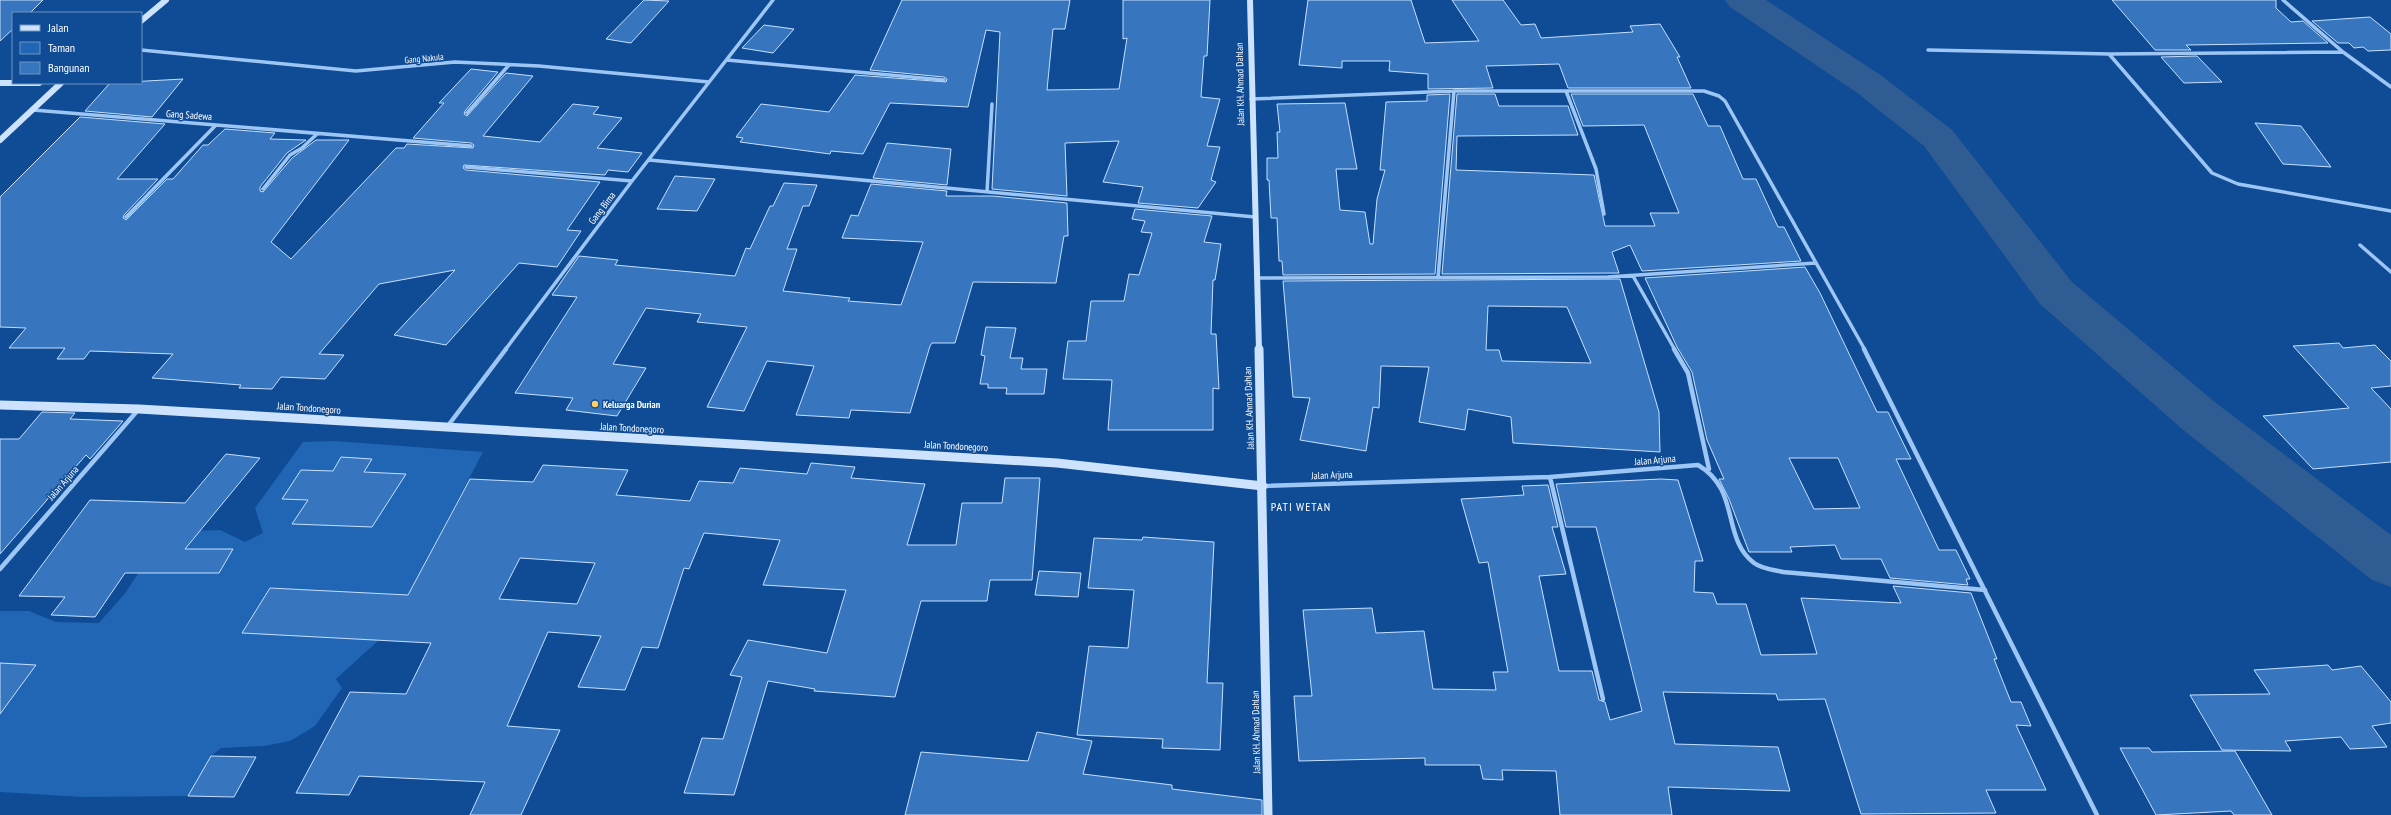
<svg xmlns="http://www.w3.org/2000/svg" width="2391" height="815" viewBox="0 0 2391 815" font-family="'PT Sans Narrow',sans-serif">
  <style>
    .green { fill: #2066b5 }
    .lines { fill: none; stroke-linecap: round; stroke-linejoin: round }
    .river { fill: #2f5c92; fill-rule: evenodd }
    .building { fill: #3776be; stroke: #c5e0fe; fill-rule: evenodd }
    .street-far1 { stroke: #9dc6f4; stroke-width: 3.5 }
    .street { stroke: #9dc6f4; stroke-width: 4.5 }
    .secondary-far1 { stroke: #cde3fd; stroke-width: 6 }
    .secondary { stroke: #cde3fd; stroke-width: 9 }
    .poi-dot { fill: #ffcf60; stroke: #0f4c95; stroke-width: 1.5 }
    .labels { text-anchor: middle; dominant-baseline: central; stroke-width: 3; stroke-linejoin: round; paint-order: stroke }
    .far-street-label { font-size: 9px; fill: #fff; stroke: #0f4c95 }
    .street-label { font-size: 10px; fill: #fff; stroke: #0f4c95 }
    .poi-label { font-size: 10px; font-weight: bold; fill: #fff; stroke: #0f4c95; text-anchor: start }
    .quarter-label { font-size: 12px; letter-spacing: 1px; fill: #fff; stroke: #0f4c95 }
  </style>
  <rect width="100%" height="100%" fill="#0f4c95"/>
  <!-- green -->
  <path class="green" d="M 334,441 L 483,452 L 408,595 L 270,588 L 242,633 L 379,640 L 336,679 L 342,688 L 315,726 L 290,741 L 264,746 L 221,748 L 211,756 L 188,796 L 82,797 L 0,792 L 0,611 L 29,611 L 56,622 L 99,623 L 126,592 L 165,532 L 220,530 L 245,542 L 263,533 L 255,508 L 303,442 Z"/>
  <g class="lines">
    <!-- river -->
    <path class="river" d="M 1725,0 L 1766,0 L 1882,76 L 1952,130 L 2072,282 L 2216,403 L 2391,535 L 2391,587 L 2372,580 L 2182,429 L 2040,304 L 1924,146 L 1856,92 L 1730,7 Z"/>
  </g>
  <!-- building -->
  <path class="building" d="M 0,0 L 43,0 L 30,13 L 13,13 L 13,29 L 0,41 Z
    M 644,0 L 669,1 L 631,43 L 606,39 Z
    M 902,0 L 1070,0 L 1065,29 L 1053,29 L 1047,90 L 1119,89 L 1127,38 L 1123,39 L 1123,0 L 1210,0 L 1207,56 L 1204,56 L 1201,97 L 1220,99 L 1207,146 L 1220,147 L 1211,180 L 1216,182 L 1198,208 L 1138,203 L 1143,187 L 1103,182 L 1119,141 L 1065,143 L 1067,196 L 992,189 L 1000,32 L 986,30 L 968,107 L 890,103 L 863,154 L 831,151 L 830,154 L 740,142 L 743,138 L 736,137 L 761,104 L 829,112 L 855,75 L 946,82 L 947,79 L 944,77 L 870,70 Z
    M 1308,0 L 1411,0 L 1425,43 L 1479,41 L 1452,0 L 1503,0 L 1521,25 L 1535,24 L 1541,38 L 1633,32 L 1630,26 L 1660,24 L 1680,57 L 1677,57 L 1691,88 L 1568,88 L 1559,64 L 1486,66 L 1493,88 L 1428,89 L 1428,74 L 1389,71 L 1390,61 L 1342,61 L 1342,68 L 1299,65 Z
    M 2112,0 L 2276,0 L 2276,8 L 2291,22 L 2303,21 L 2328,43 L 2186,45 L 2191,50 L 2155,50 Z
    M 2370,17 L 2391,34 L 2391,50 L 2368,51 L 2363,47 L 2354,48 L 2349,43 L 2338,43 L 2312,21 Z
    M 764,25 L 794,29 L 773,53 L 742,48 Z
    M 2197,56 L 2222,82 L 2184,83 L 2161,57 Z
    M 471,69 L 498,72 L 465,111 L 464,114 L 467,116 L 506,73 L 533,76 L 483,136 L 540,142 L 573,104 L 599,107 L 593,114 L 622,118 L 597,148 L 642,153 L 628,172 L 608,170 L 605,175 L 464,165 L 463,168 L 466,170 L 600,182 L 567,230 L 581,231 L 557,267 L 519,263 L 446,345 L 394,335 L 455,270 L 379,284 L 319,354 L 344,355 L 325,379 L 281,377 L 272,389 L 239,388 L 241,385 L 152,378 L 173,354 L 90,351 L 84,359 L 57,359 L 65,348 L 9,348 L 26,328 L 0,327 L 0,197 L 80,117 L 165,124 L 117,179 L 158,179 L 124,215 L 123,218 L 126,220 L 167,179 L 173,179 L 203,145 L 208,145 L 225,129 L 275,133 L 270,139 L 306,140 L 287,153 L 260,187 L 260,191 L 263,192 L 292,158 L 316,140 L 349,140 L 271,242 L 291,259 L 396,148 L 404,148 L 407,144 L 473,148 L 474,145 L 471,143 L 413,138 L 444,103 L 439,103 Z
    M 183,79 L 152,117 L 85,111 L 110,83 Z
    M 1450,94 L 1435,274 L 1283,275 L 1282,261 L 1279,261 L 1277,218 L 1271,218 L 1269,180 L 1267,180 L 1267,158 L 1278,158 L 1277,132 L 1280,132 L 1277,104 L 1345,103 L 1357,169 L 1336,169 L 1340,210 L 1365,212 L 1370,244 L 1373,244 L 1377,199 L 1385,170 L 1380,170 L 1386,102 L 1427,101 L 1427,95 Z
    M 1457,94 L 1495,94 L 1499,106 L 1568,106 L 1578,135 L 1457,136 L 1456,170 L 1594,175 L 1605,226 L 1655,226 L 1650,213 L 1679,213 L 1644,125 L 1583,126 L 1571,94 L 1693,94 L 1708,126 L 1720,126 L 1743,179 L 1756,179 L 1778,227 L 1784,227 L 1801,261 L 1642,271 L 1630,245 L 1612,252 L 1619,273 L 1442,274 Z
    M 2255,123 L 2301,126 L 2331,167 L 2283,164 Z
    M 887,143 L 951,149 L 947,185 L 873,178 Z
    M 675,176 L 715,179 L 697,211 L 657,209 Z
    M 784,183 L 817,185 L 809,206 L 803,206 L 787,249 L 797,249 L 783,291 L 850,298 L 848,301 L 901,305 L 923,242 L 842,238 L 851,215 L 858,216 L 871,184 L 947,191 L 946,196 L 992,196 L 1067,203 L 1068,236 L 1064,236 L 1056,283 L 973,282 L 955,343 L 932,343 L 930,346 L 910,413 L 851,410 L 849,418 L 796,415 L 814,366 L 767,361 L 744,411 L 707,407 L 747,327 L 697,322 L 701,314 L 646,308 L 613,364 L 646,368 L 617,416 L 566,410 L 573,398 L 515,393 L 577,297 L 552,295 L 579,256 L 618,260 L 615,265 L 735,276 L 746,248 L 750,249 L 770,206 L 773,206 Z
    M 1135,209 L 1212,216 L 1204,242 L 1221,244 L 1215,280 L 1213,280 L 1211,334 L 1216,334 L 1219,389 L 1213,388 L 1213,430 L 1108,430 L 1112,380 L 1063,379 L 1068,341 L 1086,341 L 1091,301 L 1124,301 L 1129,274 L 1139,275 L 1152,233 L 1141,232 L 1145,221 L 1132,219 Z
    M 1805,267 L 1820,293 L 1877,412 L 1888,412 L 1911,459 L 1896,459 L 1939,550 L 1956,550 L 1970,579 L 1966,579 L 1968,585 L 1890,578 L 1881,559 L 1841,559 L 1835,545 L 1790,547 L 1792,552 L 1749,552 L 1729,499 L 1719,479 L 1724,479 L 1707,440 L 1692,372 L 1677,347 L 1645,278 ZM 1789,458 L 1838,458 L 1860,508 L 1814,509 Z
    M 1620,279 L 1659,412 L 1660,452 L 1513,443 L 1511,417 L 1468,409 L 1465,430 L 1419,422 L 1429,367 L 1381,366 L 1379,408 L 1373,407 L 1366,451 L 1300,440 L 1310,398 L 1293,397 L 1283,281 ZM 1488,306 L 1567,307 L 1591,363 L 1502,361 L 1499,350 L 1486,350 Z
    M 986,327 L 1016,328 L 1010,358 L 1023,358 L 1021,369 L 1047,369 L 1044,394 L 1006,394 L 1007,388 L 988,388 L 988,384 L 980,384 L 985,356 L 981,355 Z
    M 2339,343 L 2343,348 L 2375,345 L 2391,361 L 2391,386 L 2371,388 L 2391,409 L 2391,462 L 2313,469 L 2263,416 L 2349,408 L 2293,346 Z
    M 42,412 L 75,413 L 70,419 L 123,421 L 90,459 L 86,455 L 0,554 L 0,439 L 19,439 Z
    M 226,454 L 260,458 L 185,549 L 233,549 L 219,573 L 125,573 L 95,617 L 51,615 L 65,597 L 19,596 L 90,500 L 185,503 Z
    M 341,457 L 372,459 L 364,472 L 406,474 L 372,527 L 292,524 L 308,500 L 282,499 L 301,470 L 333,471 Z
    M 811,463 L 855,467 L 851,478 L 925,484 L 907,545 L 956,545 L 962,503 L 1002,503 L 1005,478 L 1040,478 L 1032,580 L 990,580 L 987,601 L 921,601 L 895,697 L 814,691 L 815,689 L 768,681 L 734,795 L 684,793 L 702,738 L 723,739 L 742,677 L 730,675 L 748,640 L 827,653 L 846,590 L 763,585 L 780,540 L 704,533 L 689,569 L 684,568 L 658,648 L 642,647 L 625,690 L 578,687 L 601,636 L 548,632 L 507,726 L 560,730 L 521,815 L 470,815 L 485,782 L 359,776 L 349,795 L 296,793 L 350,692 L 406,694 L 431,643 L 242,633 L 270,588 L 408,595 L 470,479 L 533,482 L 543,465 L 628,470 L 616,495 L 690,501 L 699,481 L 733,483 L 740,468 L 807,474 ZM 520,558 L 595,563 L 577,604 L 499,599 Z
    M 1661,479 L 1678,480 L 1703,561 L 1695,561 L 1694,592 L 1713,593 L 1717,604 L 1746,604 L 1761,655 L 1817,654 L 1801,598 L 1901,603 L 1893,586 L 1971,593 L 1997,659 L 1994,659 L 2011,702 L 2021,702 L 2031,726 L 2016,725 L 2046,790 L 1986,790 L 1996,813 L 1861,814 L 1825,699 L 1778,700 L 1776,694 L 1663,692 L 1675,744 L 1778,747 L 1790,791 L 1668,787 L 1672,815 L 1560,815 L 1556,771 L 1502,770 L 1503,780 L 1483,779 L 1480,765 L 1425,765 L 1425,758 L 1299,761 L 1294,696 L 1312,696 L 1303,610 L 1372,608 L 1376,633 L 1424,631 L 1433,689 L 1496,690 L 1493,672 L 1508,672 L 1488,562 L 1479,563 L 1461,499 L 1524,495 L 1522,486 L 1548,485 L 1558,527 L 1552,527 L 1566,574 L 1539,576 L 1559,671 L 1592,671 L 1599,700 L 1605,702 L 1610,720 L 1642,711 L 1596,527 L 1566,527 L 1556,484 Z
    M 1143,537 L 1214,542 L 1207,683 L 1223,683 L 1220,750 L 1162,748 L 1163,739 L 1077,735 L 1089,646 L 1128,648 L 1134,590 L 1088,588 L 1094,538 L 1142,540 Z
    M 1039,571 L 1081,573 L 1078,597 L 1035,595 Z
    M 0,663 L 36,665 L 0,714 Z
    M 2328,665 L 2332,670 L 2361,666 L 2391,702 L 2391,723 L 2372,726 L 2387,747 L 2350,749 L 2341,737 L 2285,741 L 2291,751 L 2222,750 L 2190,695 L 2270,694 L 2254,670 Z
    M 1037,732 L 1092,741 L 1083,774 L 1172,785 L 1172,789 L 1262,800 L 1262,815 L 905,815 L 921,752 L 1028,761 Z
    M 2120,748 L 2149,748 L 2152,752 L 2235,751 L 2272,815 L 2234,815 L 2231,811 L 2156,815 Z
    M 211,756 L 256,757 L 234,797 L 188,796 Z"/>
  <g class="lines">
    <!-- street-far1 -->
    <path class="street-far1" d="M 2283,0 L 2343,52 L 2391,87
      M 141,50 L 356,71 L 455,62 L 539,66 L 709,82
      M 1928,50 L 2109,54
      M 2343,52 L 2109,54 L 2212,173 L 2238,184 L 2391,211
      M 727,60 L 944,80
      M 1566,91 L 1596,169 L 1604,214
      M 1251,99 L 1454,91 L 1704,91 L 1719,96 L 1725,101 L 1865,350
      M 33,110 L 216,125 L 126,217
      M 467,113 L 509,65
      M 216,125 L 471,146
      M 649,160 L 1255,217
      M 466,167 L 632,181
      M 263,189 L 290,155 L 302,148 L 317,134
      M 987,192 L 992,104
      M 2360,245 L 2391,272
      M 1633,276 L 1675,350
      M 1256,278 L 1608,277 L 1816,263
      M 1438,278 L 1454,91
      M 505,350 L 632,181 L 773,0"/>
    <!-- street -->
    <path class="street" d="M 1674,349 L 1688,373 L 1709,469
      M 1864,349 L 2097,815
      M 447,427 L 506,349
      M 1550,477 L 1603,699
      M 1263,486 L 1550,477 L 1698,465 C 1741,490 1721,538 1754,563 C 1762,569 1774,570 1783,572 L 1985,590
      M 0,569 L 138,410"/>
    <!-- secondary-far1 -->
    <path class="secondary-far1" d="M 1250,0 L 1259,350
      M 141,21 L 166,0
      M 0,83 L 39,83
      M 0,140 L 61,83"/>
    <!-- secondary -->
    <path class="secondary" d="M 1259,349 L 1268,815
      M 0,405 L 139,409 L 1057,463 L 1263,486"/>
  </g>
  <!-- markers -->
  <circle class="poi-dot" cx="595" cy="404" r="4"/>
  <g class="labels">
    <!-- far-street labels -->
    <g class="far-street-label">
      <text transform="translate(424 58) rotate(-5)">Gang Nakula</text>
    </g>
    <!-- street labels -->
    <g class="street-label">
      <text transform="translate(1240 84) rotate(-91)">Jalan KH. Ahmad Dahlan</text>
      <text transform="translate(189 115) rotate(4)">Gang Sadewa</text>
      <text transform="translate(602 208) rotate(-53)">Gang Bima</text>
      <text transform="translate(309 408) rotate(4)">Jalan Tondonegoro</text>
      <text transform="translate(1249 408) rotate(-92)">Jalan KH. Ahmad Dahlan</text>
      <text transform="translate(632 428) rotate(3)">Jalan Tondonegoro</text>
      <text transform="translate(956 446) rotate(3)">Jalan Tondonegoro</text>
      <text transform="translate(1655 460) rotate(-5)">Jalan Arjuna</text>
      <text transform="translate(1332 475) rotate(-2)">Jalan Arjuna</text>
      <text transform="translate(63 483) rotate(-49)">Jalan Arjuna</text>
      <text transform="translate(1256 732) rotate(-91)">Jalan KH. Ahmad Dahlan</text>
    </g>
    <!-- poi labels -->
    <g class="poi-label">
      <text x="603" y="404">Keluarga Durian</text>
    </g>
    <!-- quarter labels -->
    <g class="quarter-label">
      <text x="1301" y="506">PATI WETAN</text>
    </g>
  </g>
  <!-- legend -->
  <rect x="12" y="12" width="130" height="72" fill="#0f4c95" stroke="#6f94bf"/>
  <rect x="20" y="25" width="20" height="6" fill="#cde3fd" stroke="#6f94bf"/>
  <text x="48" y="32" font-size="12" fill="#ffffff">Jalan</text>
  <rect x="20" y="42" width="20" height="12" fill="#2066b5" stroke="#6f94bf"/>
  <text x="48" y="52" font-size="12" fill="#ffffff">Taman</text>
  <rect x="20" y="62" width="20" height="12" fill="#3776be" stroke="#6f94bf"/>
  <text x="48" y="72" font-size="12" fill="#ffffff">Bangunan</text>
</svg>
